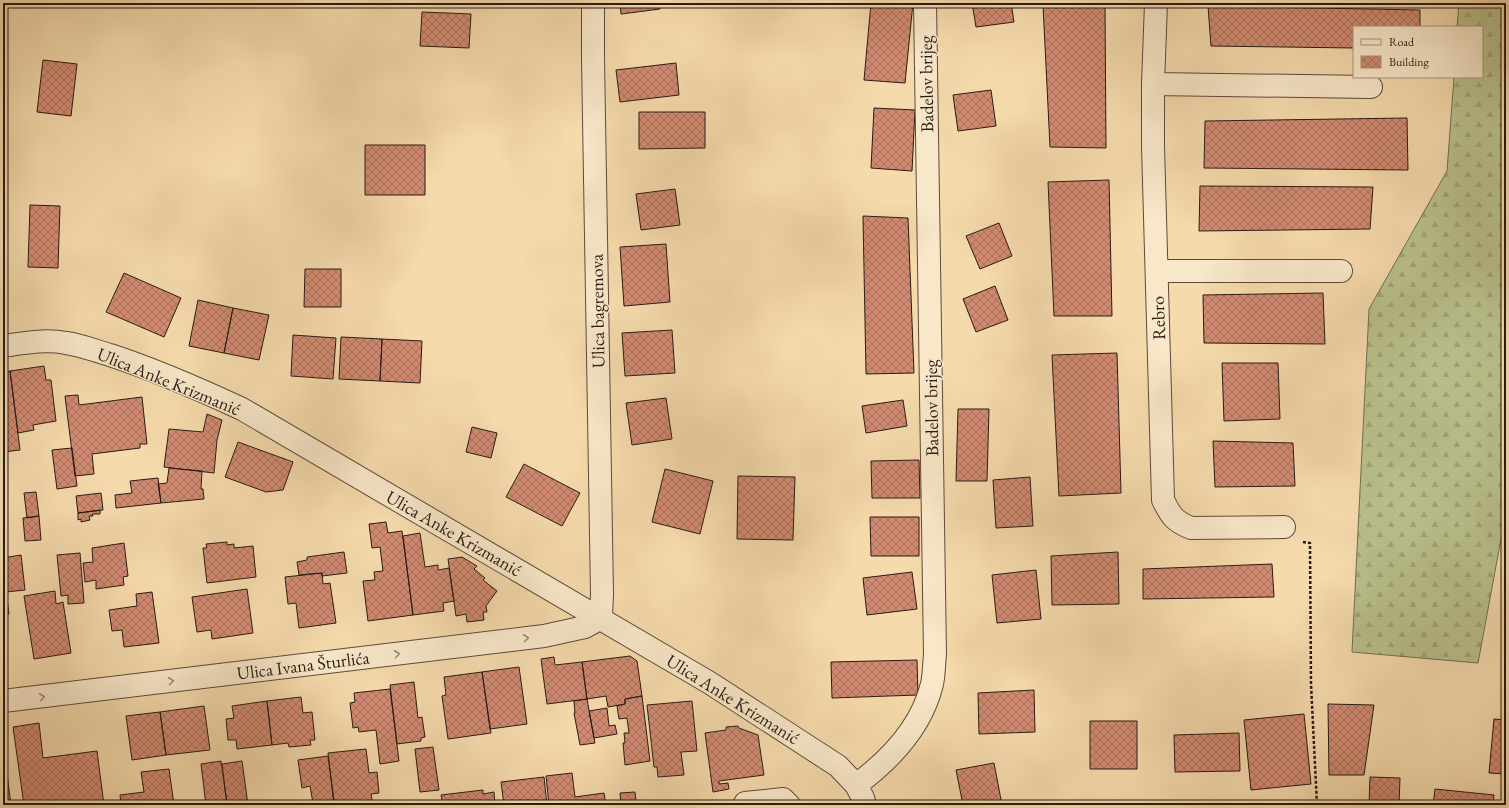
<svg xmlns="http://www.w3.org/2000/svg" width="1509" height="808" viewBox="0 0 1509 808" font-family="'EB Garamond',serif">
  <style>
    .forest { fill: url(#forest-firs); stroke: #706e50 }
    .building { fill: url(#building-cross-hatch); stroke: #281b14 }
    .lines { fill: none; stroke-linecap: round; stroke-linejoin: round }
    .minor-casing { stroke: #5b4b3a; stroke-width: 24 }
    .path { stroke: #281b14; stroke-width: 2.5; stroke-dasharray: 3 2; stroke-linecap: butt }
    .minor { stroke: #f8e7c9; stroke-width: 22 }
    .oneway { stroke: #9a8b78 }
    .labels { text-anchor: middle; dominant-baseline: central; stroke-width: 3; stroke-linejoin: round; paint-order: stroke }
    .street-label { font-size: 18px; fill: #281b14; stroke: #f8e7c9 }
  </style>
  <defs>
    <pattern id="forest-firs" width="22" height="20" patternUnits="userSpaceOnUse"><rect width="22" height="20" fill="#b9c08c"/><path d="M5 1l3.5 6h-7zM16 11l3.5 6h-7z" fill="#9fa478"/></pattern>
    <pattern id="building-cross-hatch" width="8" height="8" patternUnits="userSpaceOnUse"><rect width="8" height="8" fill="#d18a72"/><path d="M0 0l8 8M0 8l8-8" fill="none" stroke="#aa705c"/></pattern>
  </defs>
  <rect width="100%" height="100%" fill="#f5daac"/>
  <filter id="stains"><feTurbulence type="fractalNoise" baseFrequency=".005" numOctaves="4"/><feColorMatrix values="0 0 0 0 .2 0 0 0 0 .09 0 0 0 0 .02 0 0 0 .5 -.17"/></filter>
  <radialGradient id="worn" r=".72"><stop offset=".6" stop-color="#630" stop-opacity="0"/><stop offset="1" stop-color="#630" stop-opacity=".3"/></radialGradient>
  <!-- forest -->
  <path class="forest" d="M 1459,3 L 1506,3 L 1506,512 L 1478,663 L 1352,652 L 1369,309 L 1447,171 L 1454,77 L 1482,77 L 1482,27 L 1457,27 Z"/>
  <!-- building -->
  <path class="building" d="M 620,3 L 659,3 L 660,9 L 621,14 Z
    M 871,3 L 913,3 L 905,83 L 864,80 Z
    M 972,3 L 1011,3 L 1014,22 L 976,27 Z
    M 1043,5 L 1105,5 L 1106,148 L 1050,147 Z
    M 1208,6 L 1420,10 L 1420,27 L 1354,27 L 1354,48 L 1211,46 Z
    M 422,12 L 471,14 L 469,48 L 420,46 Z
    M 43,60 L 77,64 L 71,116 L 37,112 Z
    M 676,63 L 679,95 L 620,102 L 616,70 Z
    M 991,90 L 996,126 L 958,131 L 953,95 Z
    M 874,108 L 915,110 L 912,171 L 871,168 Z
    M 639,112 L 705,112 L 705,148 L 639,149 Z
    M 1407,118 L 1408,170 L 1204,168 L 1205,121 Z
    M 365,145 L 425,145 L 425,195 L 365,195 Z
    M 1109,180 L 1112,316 L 1054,316 L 1048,182 Z
    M 1200,186 L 1373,187 L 1370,229 L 1199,231 Z
    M 675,189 L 680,225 L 641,230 L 636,194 Z
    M 30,205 L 60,206 L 58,268 L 28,267 Z
    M 863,216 L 908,218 L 914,373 L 866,374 Z
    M 999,223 L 1012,256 L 980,269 L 966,236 Z
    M 666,244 L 670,302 L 624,306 L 620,247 Z
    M 305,269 L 341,269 L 341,307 L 304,307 Z
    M 124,273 L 181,298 L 164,337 L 106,312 Z
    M 995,286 L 1008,320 L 976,332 L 963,299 Z
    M 1323,293 L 1325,344 L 1204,343 L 1203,295 Z
    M 198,300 L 233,308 L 224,353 L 189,346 Z
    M 233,308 L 269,315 L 259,360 L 224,353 Z
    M 672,330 L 675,373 L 625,376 L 622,333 Z
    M 293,335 L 336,338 L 333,379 L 291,376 Z
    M 341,337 L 382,339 L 380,381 L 339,379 Z
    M 382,339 L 422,341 L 420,383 L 380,381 Z
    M 1117,353 L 1121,493 L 1059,496 L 1052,355 Z
    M 1222,363 L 1278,363 L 1280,419 L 1224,421 Z
    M 44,366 L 46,380 L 51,380 L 56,421 L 33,425 L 34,430 L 18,433 L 10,371 Z
    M 10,371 L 20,450 L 3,452 L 3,372 Z
    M 78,395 L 79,405 L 142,397 L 147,444 L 140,444 L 140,448 L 92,454 L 94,474 L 75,476 L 65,396 Z
    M 666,398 L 672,439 L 632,445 L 626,403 Z
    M 903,400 L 907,426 L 866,433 L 862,406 Z
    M 958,409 L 989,409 L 987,481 L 956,481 Z
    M 207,414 L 222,420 L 217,440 L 214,473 L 164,467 L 169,429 L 203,432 Z
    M 472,427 L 497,433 L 491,458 L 466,452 Z
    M 1213,441 L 1293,443 L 1295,486 L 1215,487 Z
    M 238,442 L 293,462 L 283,490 L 266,492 L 225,477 Z
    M 72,448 L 77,486 L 57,489 L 52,450 Z
    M 919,460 L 920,498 L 872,498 L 871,461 Z
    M 524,464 L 580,493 L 562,526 L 506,497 Z
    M 169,468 L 202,471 L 201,489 L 203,489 L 204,499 L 161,503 L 158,484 L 167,483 Z
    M 665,469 L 713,481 L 700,534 L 652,522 Z
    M 738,476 L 795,477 L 793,540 L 737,539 Z
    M 1030,477 L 1033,526 L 996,528 L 993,480 Z
    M 158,478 L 161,503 L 116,508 L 115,495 L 132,493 L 130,481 Z
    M 36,492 L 39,516 L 27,518 L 24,493 Z
    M 101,493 L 103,510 L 78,513 L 76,496 Z
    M 100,510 L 100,514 L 92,514 L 93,516 L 89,516 L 90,520 L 81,522 L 81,519 L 78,520 L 78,513 Z
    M 39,516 L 41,540 L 25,541 L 23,518 Z
    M 870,517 L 919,517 L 919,556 L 871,556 Z
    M 386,522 L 388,533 L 402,531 L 413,615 L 368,621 L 363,581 L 375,580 L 374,572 L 383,571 L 380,547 L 372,548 L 369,524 Z
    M 420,533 L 425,567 L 438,565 L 438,570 L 449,568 L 454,601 L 443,603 L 444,611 L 413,615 L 403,536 Z
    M 227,542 L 227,545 L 234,544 L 234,548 L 253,546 L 256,577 L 207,583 L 203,548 L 207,548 L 206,544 Z
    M 124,543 L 128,576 L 123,577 L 124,585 L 96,589 L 96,580 L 85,582 L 83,563 L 93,562 L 92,548 Z
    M 344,552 L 347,573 L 322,576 L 322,573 L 299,575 L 297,562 L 307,560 L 307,557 Z
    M 1118,552 L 1119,604 L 1052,605 L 1051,556 Z
    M 80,553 L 84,603 L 68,604 L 68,595 L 61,596 L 57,555 Z
    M 21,555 L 25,590 L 6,592 L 9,614 L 3,615 L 3,558 Z
    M 462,557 L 477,566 L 474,569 L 485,578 L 483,580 L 497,591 L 486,606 L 487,612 L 483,612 L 484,620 L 467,622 L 466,614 L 456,616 L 448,559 Z
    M 1272,564 L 1274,597 L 1143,599 L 1143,569 Z
    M 1036,570 L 1041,619 L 997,623 L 992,575 Z
    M 912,572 L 917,609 L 867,615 L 863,578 Z
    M 322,573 L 323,584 L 330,583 L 336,623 L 299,628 L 296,603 L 288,604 L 285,577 Z
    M 247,589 L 253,633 L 212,639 L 211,630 L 197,632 L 192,597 Z
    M 55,591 L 56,604 L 63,602 L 71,653 L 34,659 L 24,596 Z
    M 152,592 L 159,643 L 124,647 L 122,630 L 112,631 L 109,610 L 137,606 L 136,594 Z
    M 630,656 L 637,661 L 642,696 L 625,699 L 625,704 L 608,707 L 606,696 L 587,699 L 582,662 Z
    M 554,657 L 555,665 L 582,662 L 587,699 L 547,704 L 541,659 Z
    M 917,660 L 918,695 L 832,698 L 831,662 Z
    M 519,667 L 527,724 L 490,729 L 482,672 Z
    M 482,672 L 491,733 L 448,739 L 442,696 L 446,695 L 444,677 Z
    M 414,682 L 418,718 L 422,717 L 425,737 L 421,738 L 421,741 L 397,744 L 390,685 Z
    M 390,689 L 399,761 L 380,764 L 376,730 L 359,732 L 358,727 L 353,728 L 350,703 L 355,702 L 354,693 Z
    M 1034,690 L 1035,732 L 979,734 L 978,693 Z
    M 642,696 L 650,761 L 625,765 L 623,743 L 625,743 L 624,733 L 629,733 L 627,718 L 619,719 L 617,706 L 625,704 L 625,699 Z
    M 301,697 L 303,713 L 312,712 L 315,740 L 310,740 L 311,745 L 289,747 L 288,743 L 272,745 L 267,701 Z
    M 587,699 L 595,743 L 580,745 L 574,713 L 575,713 L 574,701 Z
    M 267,701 L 272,745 L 237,749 L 236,740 L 228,740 L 226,719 L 234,718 L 232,706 Z
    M 692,701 L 697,751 L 681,752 L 684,775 L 658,777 L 657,767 L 654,767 L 647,705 Z
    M 1328,704 L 1374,705 L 1364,775 L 1329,775 Z
    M 204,706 L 210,750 L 166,755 L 160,712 Z
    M 607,708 L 609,726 L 615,725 L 617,734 L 594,738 L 589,711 Z
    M 160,712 L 166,755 L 132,760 L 126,716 Z
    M 1304,714 L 1311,784 L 1251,790 L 1244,720 Z
    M 1494,719 L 1506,720 L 1506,774 L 1489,773 Z
    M 1090,721 L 1137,721 L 1137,769 L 1090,769 Z
    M 39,723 L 43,758 L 97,751 L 104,805 L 24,805 L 13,727 Z
    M 738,726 L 739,728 L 758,735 L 764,775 L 719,781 L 719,784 L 728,783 L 729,789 L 713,792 L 705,733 L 726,730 L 726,727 Z
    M 1239,733 L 1240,771 L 1175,772 L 1174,735 Z
    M 3,743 L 11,805 L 3,805 Z
    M 433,747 L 439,790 L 420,792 L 415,749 Z
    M 366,749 L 369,773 L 377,772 L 379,793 L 371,794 L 373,805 L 334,805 L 328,753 Z
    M 328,756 L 334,800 L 313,803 L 310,786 L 302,788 L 298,760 Z
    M 221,761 L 227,803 L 206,805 L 201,764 Z
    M 242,761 L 248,805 L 227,805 L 222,764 Z
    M 994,763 L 1002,805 L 963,805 L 956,770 Z
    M 169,769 L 174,805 L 121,805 L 120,795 L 144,792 L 141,772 Z
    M 572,773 L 575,797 L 604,793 L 606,805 L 549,805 L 546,776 Z
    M 544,777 L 547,805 L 504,805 L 501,782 Z
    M 1370,777 L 1400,778 L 1399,805 L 1369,805 Z
    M 1435,789 L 1494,795 L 1493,805 L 1433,805 Z
    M 483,790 L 483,794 L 494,792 L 495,805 L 443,805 L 441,795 Z
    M 635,792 L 636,801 L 621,803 L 620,793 Z"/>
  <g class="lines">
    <defs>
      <path id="minor" d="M 593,3 L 593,58 L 602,594 L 601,618
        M 1156,3 L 1153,84 L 1153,146 L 1163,500 C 1171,516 1174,521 1191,528 L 1284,527
        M 1153,84 L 1371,87
        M 1157,271 L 1341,271
        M 3,346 C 24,343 46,339 66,343 C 81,345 96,351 110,355 C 156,370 199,389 242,409 L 710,683 L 838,766 L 856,785 L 863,798 L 865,805
        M 3,701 L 544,636 L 585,627 L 601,618
        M 856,785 C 890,760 922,726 932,684 C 934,675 934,664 935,654 L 925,3
        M 745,805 L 745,803 L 783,799 L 789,805"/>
    </defs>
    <!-- minor casing -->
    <use href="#minor" class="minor-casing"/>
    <!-- path -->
    <path class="path" d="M 1303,542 L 1310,543 L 1311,684 L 1317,805"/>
    <!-- minor -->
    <use href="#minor" class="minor"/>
  </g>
  <!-- one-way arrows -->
  <defs><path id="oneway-chevron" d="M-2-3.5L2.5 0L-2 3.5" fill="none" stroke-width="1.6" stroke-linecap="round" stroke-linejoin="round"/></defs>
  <g class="oneway">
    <use href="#oneway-chevron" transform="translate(526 638) rotate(-7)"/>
    <use href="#oneway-chevron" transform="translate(397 654) rotate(-7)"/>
    <use href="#oneway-chevron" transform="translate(171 681) rotate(-7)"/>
    <use href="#oneway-chevron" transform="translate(42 697) rotate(-7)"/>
  </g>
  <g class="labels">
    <!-- street labels -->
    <g class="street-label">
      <text transform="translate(926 84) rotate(-91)">Badelov brijeg</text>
      <text transform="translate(597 311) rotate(-91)">Ulica bagremova</text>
      <text transform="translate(1158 318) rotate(-92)">Rebro</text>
      <text transform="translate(169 381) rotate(22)">Ulica Anke Krizmanić</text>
      <text transform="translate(931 408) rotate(-91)">Badelov brijeg</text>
      <text transform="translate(454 533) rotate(30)">Ulica Anke Krizmanić</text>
      <text transform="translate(303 665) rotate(-7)">Ulica Ivana Šturlića</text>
      <text transform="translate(733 699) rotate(32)">Ulica Anke Krizmanić</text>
    </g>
  </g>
  <!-- margin -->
  <rect width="1509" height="808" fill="none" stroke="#f5daac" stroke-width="16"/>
  <rect x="4" y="4" width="1501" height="800" fill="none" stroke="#281b14" stroke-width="2"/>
  <rect x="8" y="8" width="1493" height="792" fill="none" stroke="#281b14"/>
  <!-- legend -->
  <rect x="1353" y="26" width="130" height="52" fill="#f8e7c9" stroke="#a59581"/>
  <rect x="1361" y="39" width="20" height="6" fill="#f8e7c9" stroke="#a59581"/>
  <text x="1389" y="46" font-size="12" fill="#281b14">Road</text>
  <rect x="1361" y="56" width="20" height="12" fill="url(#building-cross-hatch)" stroke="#a59581"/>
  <text x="1389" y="66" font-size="12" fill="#281b14">Building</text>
  <rect width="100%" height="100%" filter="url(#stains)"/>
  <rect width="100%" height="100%" fill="url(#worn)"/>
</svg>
